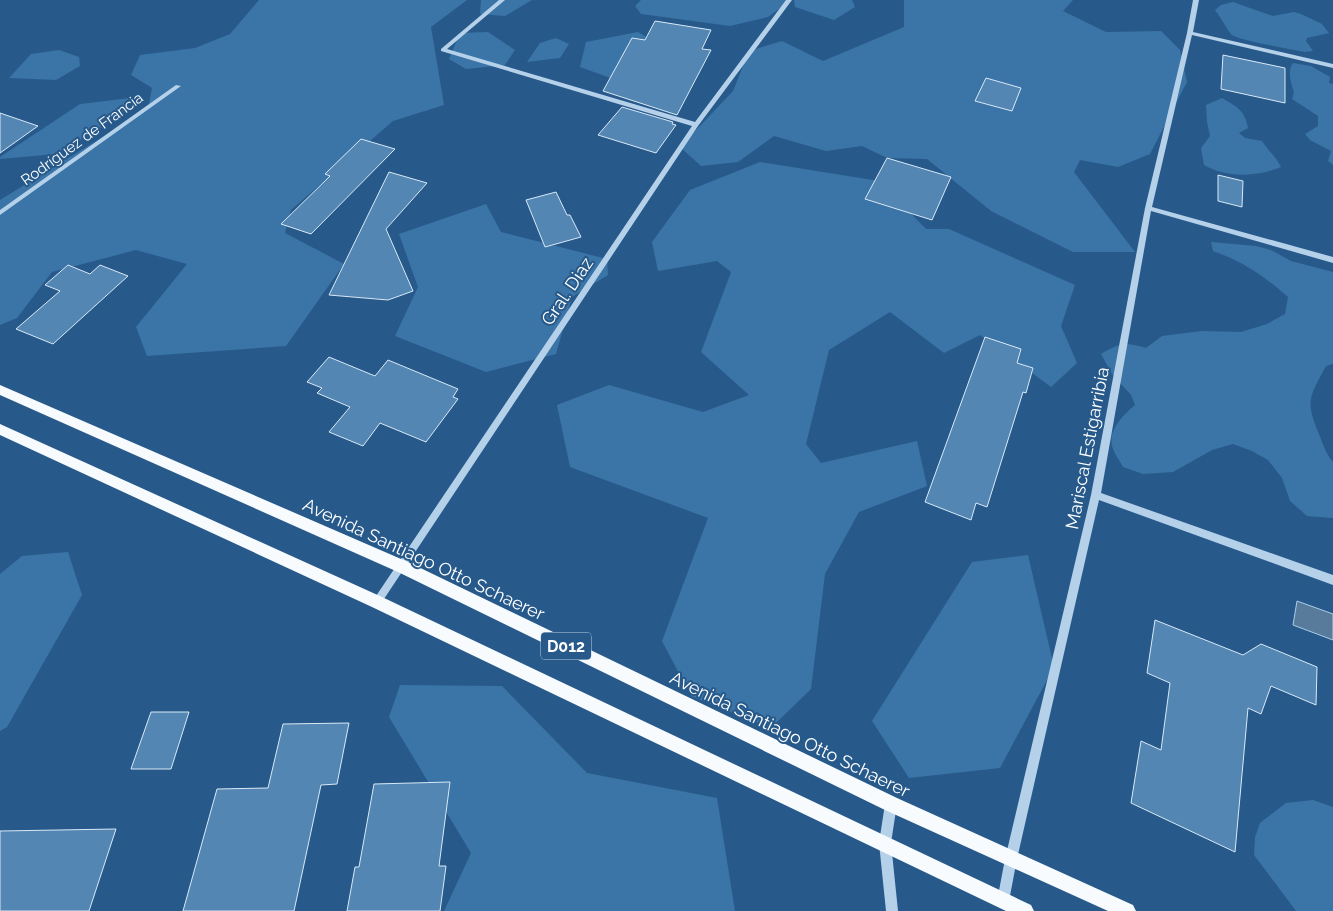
<svg xmlns="http://www.w3.org/2000/svg" width="1333" height="911" viewBox="0 0 1333 911" font-family="Raleway,sans-serif">
  <style>
    .green { fill: #3b74a7 }
    .water { fill: #587a9b; stroke: #aacdea }
    .building { fill: #5386b3; stroke: #d9e9f7 }
    .lines { fill: none; stroke-linecap: round; stroke-linejoin: round }
    .minor { fill: #b5d1ea; fill-rule: evenodd }
    .major { fill: #f8fbfe; fill-rule: evenodd }
    .labels { text-anchor: middle; dominant-baseline: central; stroke-width: 4; stroke-linejoin: round; paint-order: stroke }
    .far-street-label { font-size: 15px; fill: #fff; stroke: #275a8b }
    .shield { fill: #275a8b; stroke: #becedc; stroke-width: 1 }
    .shield-label { font-size: 16px; font-weight: bold; fill: #fff }
    .street-label { font-size: 18px; fill: #fff; stroke: #275a8b }
  </style>
  <rect width="100%" height="100%" fill="#275a8b"/>
  <!-- green -->
  <path class="green" d="M 259,0 L 467,0 L 431,27 L 444,105 L 393,121 L 291,210 L 285,233 L 344,264 L 286,346 L 147,356 L 136,327 L 187,264 L 136,250 L 52,272 L 17,318 L 0,325 L 0,200 L 148,109 L 152,88 L 131,75 L 140,55 L 195,48 L 230,34 Z
    M 481,0 L 532,0 L 505,16 L 480,14 Z
    M 641,0 L 785,0 L 787,3 L 768,17 L 730,26 L 641,14 L 635,6 Z
    M 794,0 L 852,0 L 855,7 L 834,20 L 795,7 Z
    M 904,0 L 1073,0 L 1063,11 L 1106,32 L 1161,31 L 1180,50 L 1187,82 L 1150,154 L 1118,167 L 1080,160 L 1074,172 L 1135,252 L 1073,252 L 991,211 L 927,159 L 887,158 L 862,146 L 826,151 L 774,136 L 738,162 L 701,166 L 680,147 L 733,91 L 749,51 L 782,41 L 823,61 L 904,27 Z
    M 1233,2 L 1273,16 L 1294,12 L 1301,14 L 1322,24 L 1329,33 L 1307,38 L 1306,41 L 1313,51 L 1305,52 C 1294,50 1238,40 1232,35 C 1228,32 1221,17 1215,10 L 1221,5 Z
    M 488,32 L 515,50 L 505,65 L 466,69 L 449,59 L 460,33 Z
    M 638,32 L 679,57 L 670,77 L 689,94 L 677,102 L 580,67 L 586,42 Z
    M 556,38 L 569,44 L 560,58 L 527,62 L 540,43 Z
    M 59,50 L 79,57 L 80,66 L 56,80 L 9,78 L 31,54 Z
    M 1293,63 L 1311,66 L 1330,77 L 1329,83 L 1333,84 L 1333,165 L 1328,161 L 1331,151 L 1310,140 L 1305,134 L 1318,126 L 1318,116 L 1292,99 L 1294,92 C 1291,84 1287,70 1293,63 Z
    M 130,98 L 123,114 L 56,154 L 0,159 L 0,157 L 80,104 Z
    M 1222,98 C 1237,107 1245,110 1248,128 L 1239,133 L 1245,138 L 1262,141 C 1269,152 1275,155 1281,167 C 1257,177 1226,178 1204,165 L 1201,148 L 1210,136 L 1207,122 L 1206,105 Z
    M 760,162 L 879,181 L 926,229 L 949,229 L 1075,285 L 1061,326 L 1077,363 L 1051,387 L 980,335 L 944,353 L 890,312 L 829,350 L 806,444 L 821,463 L 917,441 L 927,486 L 859,512 L 825,574 L 811,689 L 771,728 L 691,696 L 662,641 L 708,518 L 570,467 L 557,405 L 609,385 L 703,412 L 749,395 L 701,352 L 731,272 L 717,261 L 658,271 L 652,242 L 690,190 Z
    M 486,204 L 501,232 L 607,259 L 608,275 L 572,297 L 556,354 L 486,372 L 395,336 L 418,287 L 399,234 Z
    M 1211,242 L 1256,246 L 1271,250 L 1291,261 L 1333,272 L 1333,364 L 1326,366 C 1309,398 1305,400 1319,434 C 1323,444 1326,454 1333,462 L 1333,518 L 1307,516 L 1290,501 L 1282,478 L 1268,460 L 1252,451 L 1233,444 L 1212,450 L 1173,472 L 1143,474 L 1123,467 C 1120,461 1115,455 1113,449 C 1106,432 1123,415 1135,405 L 1131,395 L 1112,374 L 1101,354 C 1120,343 1125,342 1146,348 L 1162,336 L 1202,331 L 1241,332 L 1267,324 L 1285,314 L 1288,297 C 1264,276 1244,262 1213,251 Z
    M 68,552 L 82,595 L 7,727 L 0,731 L 0,574 L 22,556 Z
    M 1028,555 L 1054,667 L 1000,768 L 909,778 L 872,721 L 972,562 Z
    M 400,685 L 502,686 L 587,773 L 717,798 L 735,911 L 444,911 L 471,853 L 389,717 Z
    M 1313,800 L 1333,807 L 1333,911 L 1296,911 L 1254,855 L 1255,837 L 1260,823 L 1286,803 Z"/>
  <!-- water -->
  <path class="water" d="M 1297,601 L 1333,614 L 1333,640 L 1293,625 Z"/>
  <!-- building -->
  <path class="building" d="M 655,21 L 711,30 L 702,49 L 711,50 L 677,115 L 603,91 L 632,38 L 645,40 Z
    M 1223,55 L 1285,68 L 1285,103 L 1221,89 Z
    M 986,78 L 1021,88 L 1012,111 L 975,101 Z
    M 622,107 L 673,122 L 672,124 L 676,125 L 656,153 L 598,135 Z
    M 0,113 L 38,126 L 0,153 Z
    M 361,139 L 395,149 L 311,234 L 281,224 L 330,176 L 325,174 Z
    M 887,158 L 951,177 L 932,220 L 865,199 Z
    M 389,172 L 427,183 L 386,229 L 413,291 L 388,300 L 329,295 Z
    M 1218,175 L 1243,181 L 1242,207 L 1218,201 Z
    M 556,192 L 567,215 L 570,215 L 581,237 L 545,247 L 526,200 Z
    M 68,265 L 90,274 L 100,265 L 128,276 L 53,344 L 16,329 L 60,291 L 45,285 Z
    M 985,337 L 1021,349 L 1017,363 L 1033,368 L 1026,393 L 1023,392 L 987,507 L 976,503 L 971,520 L 925,502 Z
    M 329,357 L 375,376 L 388,360 L 458,389 L 453,397 L 458,399 L 426,442 L 380,423 L 363,446 L 329,432 L 350,407 L 317,393 L 322,388 L 307,382 Z
    M 1155,620 L 1243,655 L 1261,644 L 1317,667 L 1316,705 L 1271,686 L 1261,714 L 1248,708 L 1235,852 L 1131,803 L 1141,741 L 1161,750 L 1170,683 L 1147,673 Z
    M 151,712 L 189,712 L 171,769 L 131,769 Z
    M 349,723 L 337,784 L 321,785 L 294,911 L 183,911 L 217,789 L 268,788 L 283,724 Z
    M 450,782 L 439,866 L 446,866 L 440,911 L 347,911 L 355,867 L 359,867 L 374,784 Z
    M 116,829 L 89,911 L 0,911 L 0,831 Z"/>
  <g class="lines">
    <!-- minor -->
    <path class="minor" d="M 499,0 L 505,0 L 447,49 L 695,122 L 786,0 L 792,0 L 698,126 L 380,605 L 377,607 L 374,605 L 372,602 L 374,599 L 692,126 L 441,51 L 441,49 Z
      M 1193,0 L 1199,0 L 1193,32 L 1333,64 L 1333,68 L 1192,35 L 1152,207 L 1333,257 L 1333,263 L 1151,211 L 1101,493 L 1333,575 L 1333,585 L 1099,500 L 1017,859 L 1009,901 L 1007,905 L 1003,907 L 999,905 L 997,901 L 1005,859 L 1091,495 L 1145,208 L 1187,33 Z
      M 176,85 L 181,86 L 0,215 L 0,210 Z
      M 891,798 L 895,800 L 897,804 L 891,843 L 898,911 L 886,911 L 879,843 L 885,804 L 887,800 Z"/>
    <!-- major -->
    <path class="major" d="M 0,385 L 408,562 L 897,798 L 1133,905 L 1136,911 L 1108,911 L 885,810 L 398,572 L 0,395 Z
      M 0,424 L 382,597 L 1031,905 L 1034,911 L 1006,911 L 372,607 L 0,435 Z"/>
  </g>
  <g class="labels">
    <!-- far-street labels -->
    <g class="far-street-label">
      <text transform="translate(82 139) rotate(-36)">Rodríguez de Francia</text>
    </g>
    <!-- shield labels -->
    <rect class="shield" x="541" y="632.5" width="50" height="27" rx="4"/>
    <g class="shield-label">
      <text x="566" y="646">D012</text>
    </g>
    <!-- street labels -->
    <g class="street-label">
      <text transform="translate(567 291) rotate(-56)">Gral. Diaz</text>
      <text transform="translate(1087 448) rotate(-79)">Mariscal Estigarribia</text>
      <text transform="translate(424 559) rotate(25)">Avenida Santiago Otto Schaerer</text>
      <text transform="translate(790 734) rotate(26)">Avenida Santiago Otto Schaerer</text>
    </g>
  </g>
</svg>
